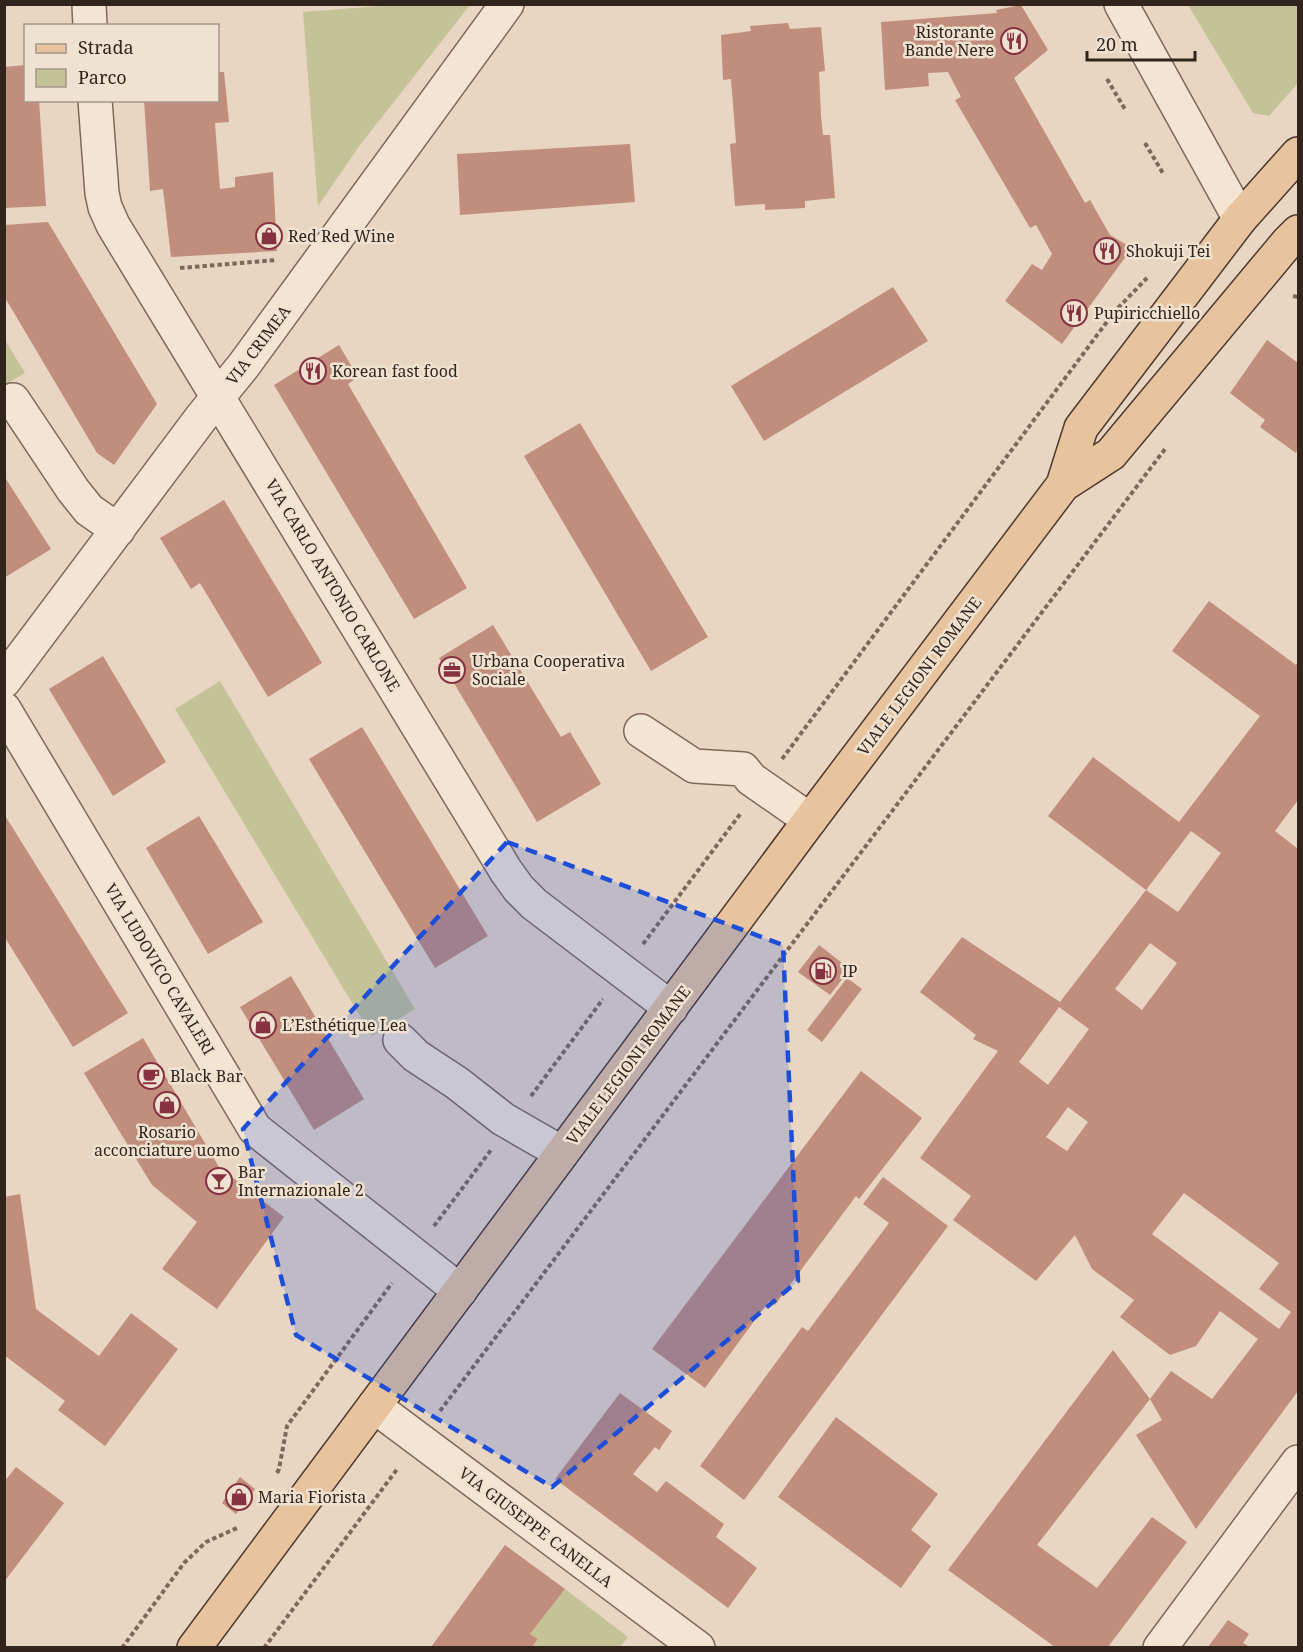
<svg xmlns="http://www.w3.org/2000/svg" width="1303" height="1652" viewBox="0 0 1303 1652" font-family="'Noto Serif',serif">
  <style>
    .green { fill: #c4c297 }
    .building { fill: #c18d7c; fill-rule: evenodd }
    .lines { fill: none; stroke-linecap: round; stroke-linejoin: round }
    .minor-casing { stroke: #7f685b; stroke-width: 36 }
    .major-casing { stroke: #4d382f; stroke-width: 36 }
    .path { stroke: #7f685b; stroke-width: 4; stroke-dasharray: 4.5 3; stroke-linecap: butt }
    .minor { stroke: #f4e5d3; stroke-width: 33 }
    .major { stroke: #e7c49d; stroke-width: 33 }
    .marked { fill: #1d4ed8; fill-opacity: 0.2; stroke: #1d4ed8; stroke-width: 4.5; stroke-dasharray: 12 8; stroke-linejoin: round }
    .labels { text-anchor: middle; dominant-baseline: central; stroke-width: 5; stroke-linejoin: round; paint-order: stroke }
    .poi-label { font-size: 16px; fill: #31241d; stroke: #f0e2d0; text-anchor: start }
    .street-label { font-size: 16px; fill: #31241d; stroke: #f0e2d0 }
  </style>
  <rect width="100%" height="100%" fill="#e8d6c2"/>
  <!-- green -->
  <path class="green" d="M 406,4 L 470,5 L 360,145 L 318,206 L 303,12 Z
    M 1188,5 L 1298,5 L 1298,83 L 1269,116 L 1253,113 Z
    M 5,340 L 25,373 L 5,385 L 4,385 Z
    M 220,681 L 415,1009 L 372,1036 L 175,709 Z
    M 565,1589 L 628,1637 L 620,1647 L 532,1648 L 538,1639 L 530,1634 Z"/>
  <!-- building -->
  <path class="building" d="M 1021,5 L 1048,50 L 1014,78 L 1085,203 L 1090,200 L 1110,235 L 1132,248 L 1062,344 L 1005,301 L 1032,264 L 1042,270 L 1052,254 L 1036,225 L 1030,228 L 955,100 L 961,97 L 948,72 L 928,73 L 929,86 L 885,90 L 881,22 L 997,13 L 996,10 Z
    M 788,23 L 790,29 L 821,27 L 825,71 L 819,72 L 821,116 L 823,135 L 830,135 L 835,198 L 805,201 L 805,208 L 765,210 L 765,204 L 735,206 L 730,144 L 736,143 L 731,79 L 723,80 L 721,35 L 751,31 L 750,26 Z
    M 26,65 L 26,100 L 39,100 L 46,206 L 4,208 L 4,67 Z
    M 218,72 L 224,72 L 229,122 L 215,123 L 220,189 L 235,187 L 235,177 L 273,172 L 277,251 L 171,257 L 163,189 L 150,191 L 144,100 L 218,100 Z
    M 630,144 L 635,202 L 460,215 L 457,154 Z
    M 48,222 L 157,404 L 114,465 L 97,453 L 4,296 L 4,225 Z
    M 893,287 L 928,341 L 764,441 L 731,386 Z
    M 1267,340 L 1298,363 L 1298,448 L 1296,453 L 1260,427 L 1265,420 L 1230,393 Z
    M 339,345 L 358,377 L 348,384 L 467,588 L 414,619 L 274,385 Z
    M 580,423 L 708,637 L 651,671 L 524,456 Z
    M 4,476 L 51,549 L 4,578 Z
    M 224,500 L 322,663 L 268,697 L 200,583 L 191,589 L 160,538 Z
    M 1209,601 L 1296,665 L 1298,662 L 1298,800 L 1275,831 L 1298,849 L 1298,1391 L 1196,1529 L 1136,1435 L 1162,1420 L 1150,1399 L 1171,1371 L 1212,1399 L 1258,1339 L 1220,1311 L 1196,1346 L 1170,1355 L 1120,1317 L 1134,1300 L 1092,1269 L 1075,1235 L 1036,1281 L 953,1220 L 971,1196 L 920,1158 L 998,1051 L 973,1039 L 976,1035 L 920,992 L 962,937 L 1060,1002 L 1146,890 L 1178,912 L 1221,853 L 1191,831 L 1146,890 L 1048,816 L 1093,757 L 1179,822 L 1260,716 L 1172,651 ZM 1150,943 L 1177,963 L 1142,1010 L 1115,989 ZM 1059,1007 L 1089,1029 L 1048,1085 L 1019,1062 ZM 1068,1107 L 1088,1122 L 1067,1151 L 1046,1137 ZM 1184,1193 L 1279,1263 L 1259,1289 L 1291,1312 L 1279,1329 L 1152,1234 Z
    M 493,625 L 561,737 L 570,732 L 601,784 L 537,822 L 439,658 Z
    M 103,656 L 166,762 L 113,796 L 49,689 Z
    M 362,727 L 488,936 L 435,968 L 309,759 Z
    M 4,814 L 128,1013 L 73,1047 L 4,936 Z
    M 199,816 L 263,922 L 208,954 L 146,848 Z
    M 819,945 L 850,969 L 830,995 L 798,972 Z
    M 291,976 L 364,1099 L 314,1130 L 240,1007 Z
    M 847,978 L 862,989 L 822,1042 L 807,1030 Z
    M 143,1038 L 219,1167 L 284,1217 L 217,1309 L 162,1269 L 197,1222 L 152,1185 L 84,1073 Z
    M 861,1071 L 922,1118 L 859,1199 L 856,1196 L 775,1305 L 769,1301 L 705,1388 L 652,1349 Z
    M 883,1177 L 948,1226 L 744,1500 L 700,1466 L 802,1327 L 808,1331 L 889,1223 L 863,1204 Z
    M 20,1194 L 36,1309 L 99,1356 L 131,1313 L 178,1349 L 105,1446 L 58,1410 L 65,1401 L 4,1355 L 4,1197 Z
    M 1113,1350 L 1150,1399 L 1037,1545 L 1097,1588 L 1152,1517 L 1187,1542 L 1108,1647 L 1055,1647 L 948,1570 Z
    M 620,1393 L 672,1431 L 659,1450 L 655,1447 L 633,1474 L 657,1492 L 666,1481 L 724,1524 L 716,1537 L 757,1568 L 728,1608 L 555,1479 Z
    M 836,1417 L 938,1494 L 911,1530 L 931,1546 L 901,1588 L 778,1497 Z
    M 16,1467 L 64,1503 L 4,1582 L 4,1482 Z
    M 240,1477 L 255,1489 L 236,1514 L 222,1503 Z
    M 505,1545 L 565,1589 L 530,1634 L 538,1639 L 532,1647 L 431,1647 Z
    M 1228,1620 L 1249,1634 L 1243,1643 L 1250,1647 L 1208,1647 Z"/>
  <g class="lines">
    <defs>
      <path id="minor" d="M 89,4 L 90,26
        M 1121,4 L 1240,219
        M 95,100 L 102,193 L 105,207 L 113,225 L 506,871 L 519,889 L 534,904 L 671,1008
        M 13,400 L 73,490 L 89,510 L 118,530
        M 4,681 L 201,418 L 244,365 L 507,4
        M 4,709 L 255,1129 L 460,1291
        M 641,731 L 694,766 L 743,769 L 751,779 L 810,820
        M 400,1040 L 416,1056 L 457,1083 L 503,1119 L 562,1153
        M 374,1406 L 698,1648
        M 1160,1648 L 1298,1462"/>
      <path id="major" d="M 1063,485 L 1081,428 L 1240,219 L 1298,154
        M 194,1648 L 810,820 L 1063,485 L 1111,454 L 1287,243 L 1298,232"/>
    </defs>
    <!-- minor casing -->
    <use href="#minor" class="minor-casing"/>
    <!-- major casing -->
    <use href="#major" class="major-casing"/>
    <!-- path -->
    <path class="path" d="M 1107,79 L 1126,111
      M 1145,143 L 1164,175
      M 180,268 L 277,260
      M 1293,296 L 1298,297
      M 782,759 L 1115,311 L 1147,278
      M 643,944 L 741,813
      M 531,1096 L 603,999
      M 434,1226 L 491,1150
      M 440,1411 L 1165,449
      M 277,1473 L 279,1469 L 287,1426 L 392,1283
      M 122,1648 L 184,1563 L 206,1542 L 237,1528
      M 264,1648 L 398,1468"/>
    <!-- minor -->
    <use href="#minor" class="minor"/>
    <!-- major -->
    <use href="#major" class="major"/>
  </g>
  <!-- marked area -->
  <path class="marked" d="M 507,842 L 783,945 L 798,1281 L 552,1487 L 296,1335 L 243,1129 Z"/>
  <!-- icons -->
  <defs>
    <symbol id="restaurant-ring" viewBox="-11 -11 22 22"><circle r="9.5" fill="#f0e2d0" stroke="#873241" stroke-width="1.5"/><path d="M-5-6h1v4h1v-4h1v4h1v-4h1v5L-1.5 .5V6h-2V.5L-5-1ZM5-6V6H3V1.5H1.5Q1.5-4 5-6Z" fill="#873241"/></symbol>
    <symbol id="shop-ring" viewBox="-11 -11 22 22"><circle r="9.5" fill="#f0e2d0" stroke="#873241" stroke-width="1.5"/><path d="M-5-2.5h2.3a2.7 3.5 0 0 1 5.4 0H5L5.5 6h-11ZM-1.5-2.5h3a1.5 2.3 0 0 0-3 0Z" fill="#873241"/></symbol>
    <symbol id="office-ring" viewBox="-11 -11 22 22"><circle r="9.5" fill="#f0e2d0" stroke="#873241" stroke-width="1.5"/><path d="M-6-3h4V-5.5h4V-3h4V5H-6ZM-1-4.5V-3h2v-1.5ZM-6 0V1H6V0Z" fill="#873241"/></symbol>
    <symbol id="fuel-ring" viewBox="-11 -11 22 22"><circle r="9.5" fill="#f0e2d0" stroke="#873241" stroke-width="1.5"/><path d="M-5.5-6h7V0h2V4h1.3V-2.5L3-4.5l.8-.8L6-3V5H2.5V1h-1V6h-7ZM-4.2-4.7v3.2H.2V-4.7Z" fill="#873241"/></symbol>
    <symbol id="cafe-ring" viewBox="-11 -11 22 22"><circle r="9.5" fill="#f0e2d0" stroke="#873241" stroke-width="1.5"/><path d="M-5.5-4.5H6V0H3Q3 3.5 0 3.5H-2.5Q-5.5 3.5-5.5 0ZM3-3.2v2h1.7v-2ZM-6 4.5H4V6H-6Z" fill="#873241"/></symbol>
    <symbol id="bar-ring" viewBox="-11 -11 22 22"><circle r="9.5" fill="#f0e2d0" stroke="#873241" stroke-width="1.5"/><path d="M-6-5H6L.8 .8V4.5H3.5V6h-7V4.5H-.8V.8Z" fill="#873241"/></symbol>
  </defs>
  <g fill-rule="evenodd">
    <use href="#restaurant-ring" x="999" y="26" width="30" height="30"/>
    <use href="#shop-ring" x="254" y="221" width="30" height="30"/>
    <use href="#restaurant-ring" x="1092" y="236" width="30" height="30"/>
    <use href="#restaurant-ring" x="1059" y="298" width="30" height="30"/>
    <use href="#restaurant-ring" x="298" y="356" width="30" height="30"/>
    <use href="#office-ring" x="437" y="655" width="30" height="30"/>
    <use href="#fuel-ring" x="808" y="956" width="30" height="30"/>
    <use href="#shop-ring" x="248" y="1010" width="30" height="30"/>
    <use href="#cafe-ring" x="136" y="1061" width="30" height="30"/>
    <use href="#shop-ring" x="152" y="1090" width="30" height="30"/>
    <use href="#bar-ring" x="204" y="1166" width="30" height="30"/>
    <use href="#shop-ring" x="224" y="1482" width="30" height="30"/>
  </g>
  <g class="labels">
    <!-- poi labels -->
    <g class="poi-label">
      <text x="994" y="32" text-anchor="end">Ristorante<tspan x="994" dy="18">Bande Nere</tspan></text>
      <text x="288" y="236">Red Red Wine</text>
      <text x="1126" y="251">Shokuji Tei</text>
      <text x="1094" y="313">Pupiricchiello</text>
      <text x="332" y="371">Korean fast food</text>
      <text x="472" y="661">Urbana Cooperativa<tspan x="472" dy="18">Sociale</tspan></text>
      <text x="842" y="971">IP</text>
      <text x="282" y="1025">L’Esthétique Lea</text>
      <text x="170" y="1076">Black Bar</text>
      <text x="167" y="1132" text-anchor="middle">Rosario<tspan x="167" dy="18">acconciature uomo</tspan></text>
      <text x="238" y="1172">Bar<tspan x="238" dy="18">Internazionale 2</tspan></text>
      <text x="258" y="1497">Maria Fiorista</text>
    </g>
    <!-- street labels -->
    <g class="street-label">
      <text transform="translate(258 345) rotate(-53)">VIA CRIMEA</text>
      <text transform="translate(333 585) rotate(59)">VIA CARLO ANTONIO CARLONE</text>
      <text transform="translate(919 676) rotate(-53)">VIALE LEGIONI ROMANE</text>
      <text transform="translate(160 969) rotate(59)">VIA LUDOVICO CAVALERI</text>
      <text transform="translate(628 1065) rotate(-53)">VIALE LEGIONI ROMANE</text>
      <text transform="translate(536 1527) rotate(37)">VIA GIUSEPPE CANELLA</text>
    </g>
  </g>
  <!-- border -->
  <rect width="1303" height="1652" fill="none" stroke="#31241d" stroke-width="12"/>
  <!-- legend -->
  <rect x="24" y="24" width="195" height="78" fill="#f0e2d0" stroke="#a49688" stroke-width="1.5"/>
  <rect x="36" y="44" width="30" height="9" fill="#e7c49d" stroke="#a49688" stroke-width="1.5"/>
  <text x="78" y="54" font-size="18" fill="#31241d">Strada</text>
  <rect x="36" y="69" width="30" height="18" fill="#c4c297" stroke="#a49688" stroke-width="1.5"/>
  <text x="78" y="84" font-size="18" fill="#31241d">Parco</text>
  <!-- scale -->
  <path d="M1087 51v9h108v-9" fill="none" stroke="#31241d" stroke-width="3"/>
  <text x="1096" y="51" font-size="18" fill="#31241d" stroke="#f0e2d0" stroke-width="4.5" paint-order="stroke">20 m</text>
</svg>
